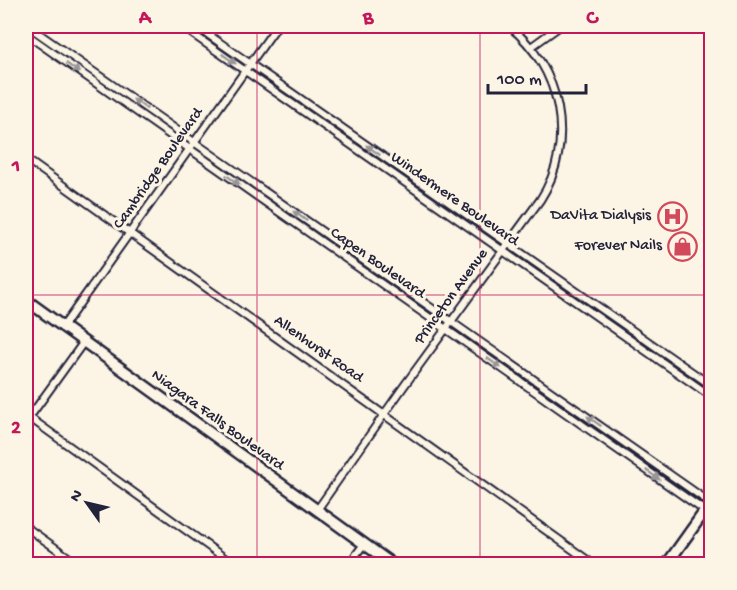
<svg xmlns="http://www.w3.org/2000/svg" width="737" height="590" viewBox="0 0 737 590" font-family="'Gochi Hand',sans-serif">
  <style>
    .green { fill: #dcd6cc; stroke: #7f7c84; stroke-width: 1.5 }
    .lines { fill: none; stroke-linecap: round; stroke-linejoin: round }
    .minor-casing { stroke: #22223b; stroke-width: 10 }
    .secondary-casing { stroke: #22223b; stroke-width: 14 }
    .minor { stroke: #fcf5e5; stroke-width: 6 }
    .secondary { stroke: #fcf5e5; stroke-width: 9 }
    .oneway { fill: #9a9698 }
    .grid { fill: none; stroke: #c2185b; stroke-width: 1.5; stroke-opacity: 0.55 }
    .labels { text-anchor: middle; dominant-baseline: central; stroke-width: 6; stroke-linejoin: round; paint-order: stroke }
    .street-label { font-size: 16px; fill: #22223b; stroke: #fcf5e5 }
    .poi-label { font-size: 16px; fill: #22223b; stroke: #fcf5e5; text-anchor: end }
    .neatline { fill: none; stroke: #c2185b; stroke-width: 2 }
    .grid-label { font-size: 20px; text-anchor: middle; font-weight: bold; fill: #c2185b }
  </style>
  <rect width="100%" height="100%" fill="#fcf5e5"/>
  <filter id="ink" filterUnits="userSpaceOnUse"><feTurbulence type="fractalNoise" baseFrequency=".0167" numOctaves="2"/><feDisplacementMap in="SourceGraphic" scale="12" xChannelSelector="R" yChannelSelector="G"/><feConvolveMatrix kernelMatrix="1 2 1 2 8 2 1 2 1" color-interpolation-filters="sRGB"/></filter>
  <g filter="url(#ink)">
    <!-- green -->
    <path class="green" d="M 66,57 L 184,139 L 185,140 L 66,59 Z
      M 266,78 L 336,126 L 336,128 L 334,129 L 265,81 Z
      M 345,133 L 416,182 L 415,184 L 413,184 L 344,136 Z
      M 199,150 L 319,234 L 319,235 L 199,152 Z
      M 424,188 L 494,237 L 494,239 L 491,240 L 423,192 Z
      M 330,241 L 440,318 L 440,320 L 329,243 Z
      M 518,254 L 589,303 L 589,306 L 587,307 L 516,257 Z
      M 598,311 L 669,360 L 670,363 L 597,314 Z
      M 458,331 L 572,411 L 572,413 L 457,333 Z
      M 584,419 L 693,496 L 694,498 L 582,421 Z"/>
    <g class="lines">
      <defs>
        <path id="minor" d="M 28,26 L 712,504
          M 181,26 L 712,397
          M 196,26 L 712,386
          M 708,26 L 712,28
          M 26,34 L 712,516
          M 531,47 L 560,26
          M 26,159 L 593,564
          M 62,328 L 277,26
          M 26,415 L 233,564
          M 26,422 L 83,343
          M 317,510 L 404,386 L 540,200 C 577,143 561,67 509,26
          M 26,527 L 78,564
          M 349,564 L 364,544"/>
        <path id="secondary" d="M 26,300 L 392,564
          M 667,564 L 712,501"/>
      </defs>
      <!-- minor casing -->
      <use href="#minor" class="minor-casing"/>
      <!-- secondary casing -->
      <use href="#secondary" class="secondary-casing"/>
      <!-- minor -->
      <use href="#minor" class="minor"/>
      <!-- secondary -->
      <use href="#secondary" class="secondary"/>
    </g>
    <!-- one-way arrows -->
    <defs><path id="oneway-solid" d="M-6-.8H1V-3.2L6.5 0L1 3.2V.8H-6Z" transform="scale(1.5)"/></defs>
    <g class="oneway">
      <use href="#oneway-solid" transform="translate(229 59) rotate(35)"/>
      <use href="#oneway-solid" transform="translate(73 68) rotate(35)"/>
      <use href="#oneway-solid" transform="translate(140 104) rotate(-145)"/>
      <use href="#oneway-solid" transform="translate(373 150) rotate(-145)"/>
      <use href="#oneway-solid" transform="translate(233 180) rotate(35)"/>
      <use href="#oneway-solid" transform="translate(300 216) rotate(-145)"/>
      <use href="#oneway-solid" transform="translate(494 363) rotate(35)"/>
      <use href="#oneway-solid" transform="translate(594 421) rotate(-145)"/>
      <use href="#oneway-solid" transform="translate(653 475) rotate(35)"/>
    </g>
  </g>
  <!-- grid -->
  <path class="grid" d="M 257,26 L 257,564M 480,26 L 480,564M 26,295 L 712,295"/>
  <!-- icons -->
  <defs>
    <symbol id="hospital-ring" viewBox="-11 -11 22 22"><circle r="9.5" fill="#fcf5e5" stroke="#d1495b" stroke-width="1.5"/><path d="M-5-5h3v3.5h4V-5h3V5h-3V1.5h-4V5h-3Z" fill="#d1495b"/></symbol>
    <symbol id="shop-ring" viewBox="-11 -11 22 22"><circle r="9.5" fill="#fcf5e5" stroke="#d1495b" stroke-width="1.5"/><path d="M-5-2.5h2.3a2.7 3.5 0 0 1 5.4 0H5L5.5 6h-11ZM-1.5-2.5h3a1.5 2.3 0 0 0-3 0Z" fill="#d1495b"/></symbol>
  </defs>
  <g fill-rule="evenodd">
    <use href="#hospital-ring" x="656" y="200" width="33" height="33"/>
    <use href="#shop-ring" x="666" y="230" width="33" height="33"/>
  </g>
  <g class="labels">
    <!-- street labels -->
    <g class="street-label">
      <text transform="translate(159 169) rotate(-55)">Cambridge Boulevard</text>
      <text transform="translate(454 200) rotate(35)">Windermere Boulevard</text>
      <text transform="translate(377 264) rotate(35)">Capen Boulevard</text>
      <text transform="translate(452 297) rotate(-54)">Princeton Avenue</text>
      <text transform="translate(318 350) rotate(35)">Allenhurst Road</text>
      <text transform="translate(217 421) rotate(36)">Niagara Falls Boulevard</text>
    </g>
    <!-- poi labels -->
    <g class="poi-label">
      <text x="651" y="216">DaVita Dialysis</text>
      <text x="662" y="246">Forever Nails</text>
    </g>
  </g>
  <!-- margin -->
  <rect width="737" height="590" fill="none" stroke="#fcf5e5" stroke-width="66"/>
  <!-- north arrow -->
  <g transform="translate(87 503) rotate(304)" stroke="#fcf5e5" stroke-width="4.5" paint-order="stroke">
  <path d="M0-4.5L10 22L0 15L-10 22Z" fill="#22223b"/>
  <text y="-9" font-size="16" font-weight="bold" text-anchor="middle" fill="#22223b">N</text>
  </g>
  <!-- scale -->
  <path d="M488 84v9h98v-9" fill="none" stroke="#22223b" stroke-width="3"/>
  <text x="497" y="84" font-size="18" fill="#22223b" stroke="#fcf5e5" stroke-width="4.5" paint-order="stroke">100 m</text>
  <rect x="33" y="33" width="671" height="524" class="neatline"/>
  <g class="grid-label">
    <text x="145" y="23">A</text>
    <text x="368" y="23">B</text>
    <text x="592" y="23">C</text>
    <text x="16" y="171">1</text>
    <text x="16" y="433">2</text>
  </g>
</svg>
